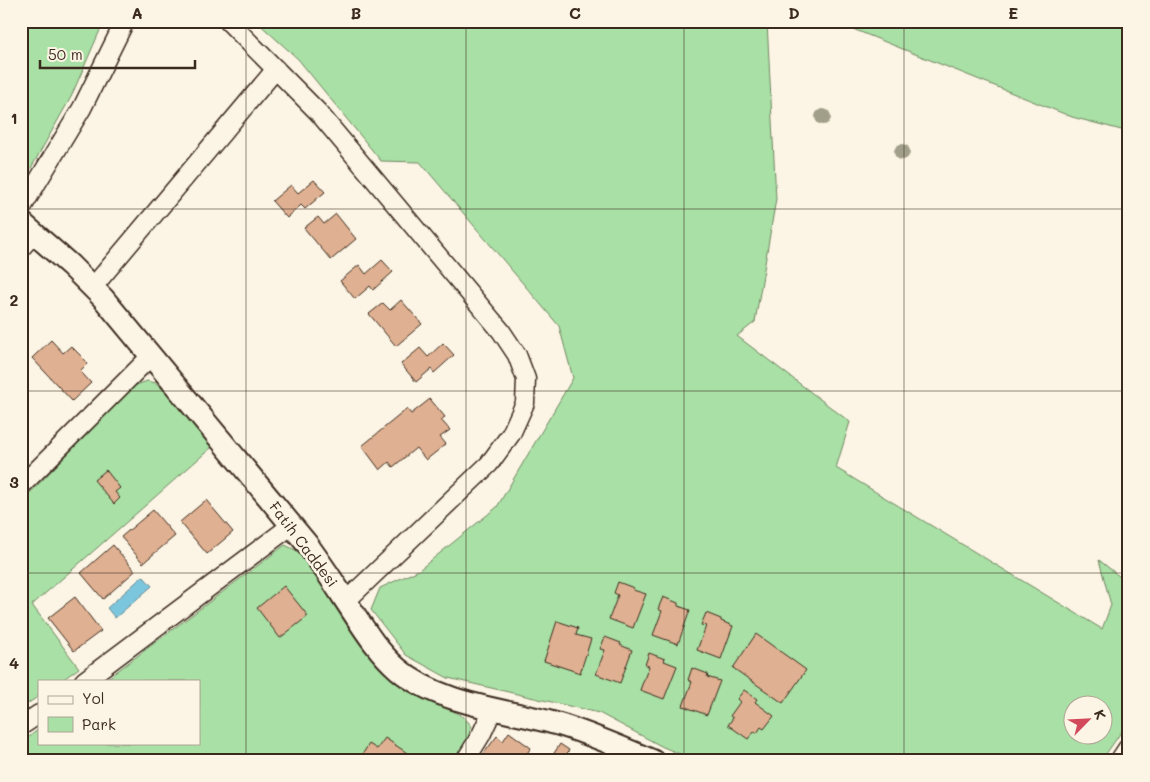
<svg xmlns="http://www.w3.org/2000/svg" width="1150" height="782" viewBox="0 0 1150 782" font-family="Mali,sans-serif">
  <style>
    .green { fill: #a8e0a5; stroke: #728562; fill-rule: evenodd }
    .water { fill: #7cc6dd; stroke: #628891 }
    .building { fill: #dfb091; stroke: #3b2a1e }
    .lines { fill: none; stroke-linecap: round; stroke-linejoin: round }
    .minor-casing { stroke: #3b2a1e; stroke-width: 21 }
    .tertiary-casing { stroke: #3b2a1e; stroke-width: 25 }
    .minor { stroke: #fcf5e5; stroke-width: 18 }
    .tertiary { stroke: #fcf5e5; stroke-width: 21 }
    .tree { fill: #a19f8a }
    .grid { fill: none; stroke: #3b2a1e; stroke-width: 1; stroke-opacity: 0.55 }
    .labels { text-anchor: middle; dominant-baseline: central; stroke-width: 5; stroke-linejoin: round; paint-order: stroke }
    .street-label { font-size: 15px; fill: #3b2a1e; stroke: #fcf5e5 }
    .neatline { fill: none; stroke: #3b2a1e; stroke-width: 2 }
    .grid-label { font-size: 16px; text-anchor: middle; font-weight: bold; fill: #3b2a1e }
  </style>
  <rect width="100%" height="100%" fill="#fcf5e5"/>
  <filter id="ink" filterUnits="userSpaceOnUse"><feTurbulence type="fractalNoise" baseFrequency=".02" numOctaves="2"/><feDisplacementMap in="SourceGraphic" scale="10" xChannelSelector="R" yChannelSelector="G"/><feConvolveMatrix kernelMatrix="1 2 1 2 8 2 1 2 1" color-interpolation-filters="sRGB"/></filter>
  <g filter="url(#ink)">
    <!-- green -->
    <path class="green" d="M 21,21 L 104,21 L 71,97 L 21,186 Z
      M 256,21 L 767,21 L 776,199 L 755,322 L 737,336 L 850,422 L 836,468 L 1102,629 L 1111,605 L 1099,560 L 1129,584 L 1129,721 L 1101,761 L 697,761 L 663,747 L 599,713 L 448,678 L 406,655 L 371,610 L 380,588 L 419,570 L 497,507 L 573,378 L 559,326 L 420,162 L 381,161 L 298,59 ZM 1072,704 L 1102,704 L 1102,734 L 1072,734 Z
      M 833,21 L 1129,21 L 1129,132 L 1072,117 Z
      M 147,381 L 156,383 L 166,392 L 212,447 L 32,605 L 79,668 L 61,681 L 39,681 L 39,696 L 21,708 L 21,502 L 134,386 Z
      M 285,545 L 302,553 C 320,578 338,603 356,627 C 373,651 389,675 413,693 C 430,705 461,708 471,726 L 468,739 L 454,761 L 21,761 L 21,743 L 39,729 L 39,743 L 199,743 L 199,681 L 104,681 Z"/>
    <!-- water -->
    <path class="water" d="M 143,576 L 152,586 L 115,618 L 107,608 Z"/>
    <!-- building -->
    <path class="building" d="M 314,180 L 325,192 L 305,209 L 301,205 L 287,218 L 272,201 L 291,185 L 298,193 Z
      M 336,214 L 356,239 L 331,260 L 304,228 L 318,217 L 324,224 Z
      M 382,260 L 393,272 L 373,290 L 370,286 L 355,299 L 340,281 L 359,265 L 366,274 Z
      M 401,300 L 422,324 L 396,346 L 369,314 L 383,303 L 390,310 Z
      M 51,340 L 63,353 L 71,346 L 88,363 L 80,371 L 91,383 L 72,401 L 32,358 Z
      M 443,343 L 454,355 L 434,373 L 431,369 L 416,382 L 401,364 L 420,348 L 428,357 Z
      M 430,399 L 445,417 L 441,420 L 450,430 L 440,437 L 446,444 L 426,460 L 416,448 L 393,467 L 389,462 L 380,470 L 362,446 L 407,409 L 411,414 Z
      M 106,470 L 120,488 L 115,492 L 120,498 L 114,504 L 94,480 Z
      M 206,500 L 233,532 L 207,554 L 180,522 Z
      M 153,510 L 175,536 L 143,563 L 121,537 Z
      M 113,545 L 135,571 L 103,599 L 81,573 Z
      M 618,582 L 634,588 L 633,590 L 646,594 L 633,628 L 609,619 L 618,595 L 614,593 Z
      M 284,586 L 308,616 L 280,638 L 257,608 Z
      M 75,597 L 101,631 L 74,651 L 48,618 Z
      M 663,597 L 678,603 L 678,606 L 690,610 L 678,644 L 653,635 L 662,611 L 658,609 Z
      M 706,613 L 721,619 L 721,621 L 733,626 L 721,659 L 697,650 L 706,626 L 701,625 Z
      M 557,621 L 578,628 L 576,635 L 591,639 L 580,673 L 544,661 Z
      M 756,634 L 806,670 L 783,703 L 733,668 Z
      M 605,637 L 621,643 L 620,645 L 632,650 L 620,683 L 596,674 L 605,650 L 600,649 Z
      M 649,653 L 665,659 L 664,661 L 677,666 L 664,699 L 640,690 L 649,666 L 645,665 Z
      M 692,668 L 708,674 L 707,677 L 720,681 L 707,715 L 683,706 L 692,682 L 688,680 Z
      M 744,690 L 757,699 L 755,702 L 774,716 L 764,729 L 761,727 L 757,733 L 754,732 L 748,739 L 728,725 L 733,718 L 730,716 L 740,702 L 737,699 Z
      M 509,732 L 531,748 L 521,761 L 478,761 L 497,736 L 503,741 Z
      M 385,738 L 416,759 L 415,761 L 358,761 L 369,744 L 377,749 Z
      M 560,744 L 569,750 L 566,755 L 574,761 L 549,761 Z"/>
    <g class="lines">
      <defs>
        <path id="minor" d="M 228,21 L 318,112 L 501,331 L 517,355 L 526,379 L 525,403 L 511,434 L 489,464 L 346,601
          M 21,209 L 82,108 L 125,21
          M 21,248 L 34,233
          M 93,287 L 276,69
          M 21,486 L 150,357
          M 84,681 L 292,525
          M 21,726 L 39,714
          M 465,761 L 481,735 L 493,709
          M 1119,761 L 1129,746"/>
        <path id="tertiary" d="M 21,222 L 70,265 L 103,298 L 307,544 C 320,562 333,581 345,600 C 361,624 376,650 398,669 C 441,706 508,709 561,725 C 593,735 623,748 653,761"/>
      </defs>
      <!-- minor casing -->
      <use href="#minor" class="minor-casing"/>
      <!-- tertiary casing -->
      <use href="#tertiary" class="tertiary-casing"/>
      <!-- minor -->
      <use href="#minor" class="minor"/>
      <!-- tertiary -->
      <use href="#tertiary" class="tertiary"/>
    </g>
    <!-- trees -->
    <g class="tree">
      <circle cx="823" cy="117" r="8"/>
      <circle cx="902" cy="152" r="8"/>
    </g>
  </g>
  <!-- grid -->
  <path class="grid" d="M 246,21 L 246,761M 466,21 L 466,761M 684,21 L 684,761M 904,21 L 904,761M 21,209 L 1129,209M 21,391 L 1129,391M 21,573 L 1129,573"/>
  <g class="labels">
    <!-- street labels -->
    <g class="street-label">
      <text transform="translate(304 544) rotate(53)">Fatih Caddesi</text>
    </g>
  </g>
  <!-- margin -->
  <rect width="1150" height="782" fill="none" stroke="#fcf5e5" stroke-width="55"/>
  <!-- legend -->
  <rect x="38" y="680" width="162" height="65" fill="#fcf5e5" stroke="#afa495"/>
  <rect x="48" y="696" width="25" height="8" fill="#fcf5e5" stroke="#afa495"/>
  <text x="82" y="704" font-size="15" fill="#3b2a1e">Yol</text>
  <rect x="48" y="717" width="25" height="15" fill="#a8e0a5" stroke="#afa495"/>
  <text x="82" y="730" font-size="15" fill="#3b2a1e">Park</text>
  <!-- north arrow -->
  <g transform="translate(1088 720) rotate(66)"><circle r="24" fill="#fcf5e5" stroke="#afa495"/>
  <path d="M0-4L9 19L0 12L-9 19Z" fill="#d1495b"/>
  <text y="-8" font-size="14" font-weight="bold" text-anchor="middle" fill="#3b2a1e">K</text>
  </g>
  <!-- scale -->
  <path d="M40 60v8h155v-8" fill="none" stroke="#3b2a1e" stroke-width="2.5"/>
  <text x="48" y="60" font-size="15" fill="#3b2a1e" stroke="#fcf5e5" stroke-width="4" paint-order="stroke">50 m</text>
  <rect x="28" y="28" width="1094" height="726" class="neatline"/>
  <g class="grid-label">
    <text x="137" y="19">A</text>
    <text x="356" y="19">B</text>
    <text x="575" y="19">C</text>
    <text x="794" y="19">D</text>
    <text x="1013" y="19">E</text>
    <text x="14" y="124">1</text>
    <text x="14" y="306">2</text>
    <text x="14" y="488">3</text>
    <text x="14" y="669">4</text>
  </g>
</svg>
